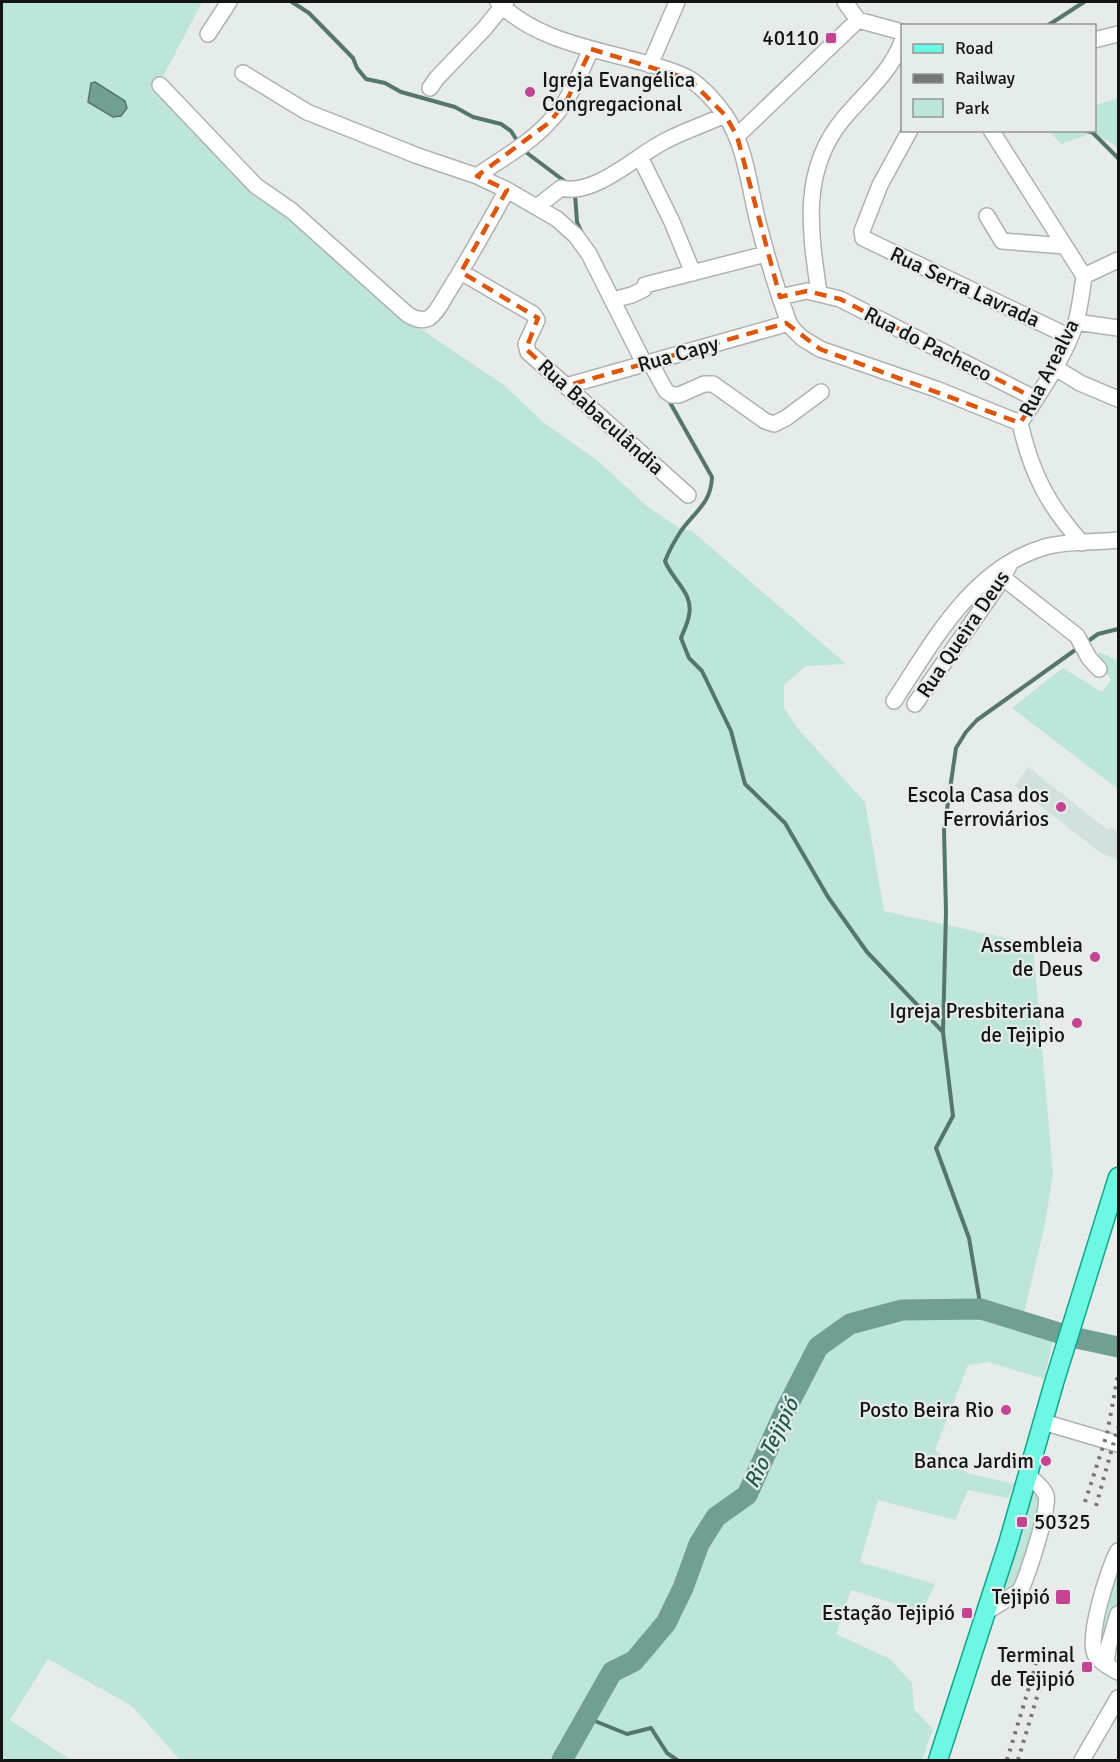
<svg xmlns="http://www.w3.org/2000/svg" width="1120" height="1762" viewBox="0 0 1120 1762" font-family="Signika,sans-serif">
  <style>
    .built { fill: #d2e1dd }
    .green { fill: #bde5da }
    .water { fill: #719f93; stroke: #55766d; stroke-width: 1.5 }
    .lines { fill: none; stroke-linecap: round; stroke-linejoin: round }
    .stream { stroke: #55766d; stroke-width: 4 }
    .river { stroke: #719f93; stroke-width: 21 }
    .minor-casing { stroke: #adb3b1; stroke-width: 18 }
    .major-casing { stroke: #0ea68e; stroke-width: 21 }
    .minor { stroke: #fff; stroke-width: 15 }
    .major { stroke: #6df8e3; stroke-width: 18 }
    .rail { stroke: #737675; stroke-width: 4; stroke-dasharray: 3 6; stroke-linecap: butt }
    .marked { fill: none; stroke: #dd560c; stroke-width: 4.5; stroke-dasharray: 12 8; stroke-linejoin: round }
    .poi-dot { fill: #c24492; stroke: #e6ecea; stroke-width: 2 }
    .labels { text-anchor: middle; dominant-baseline: central; stroke-width: 4.5; stroke-linejoin: round; paint-order: stroke }
    .poi-label { font-size: 21px; fill: #131514; stroke: #e6ecea; text-anchor: end }
    .street-label { font-size: 21px; fill: #131514; stroke: #e6ecea }
    .water-label { font-size: 22px; font-style: italic; fill: #1e5b4f; stroke: #e6ecea }
  </style>
  <rect width="100%" height="100%" fill="#e6ecea"/>
  <!-- built -->
  <path class="built" d="M 1028,767 L 1108,830 L 1110,828 L 1118,831 L 1118,860 L 1101,853 L 1015,786 Z"/>
  <!-- green -->
  <path class="green" d="M 2,2 L 202,2 L 155,92 L 412,323 L 504,385 L 544,423 L 597,460 L 648,507 L 681,529 L 692,531 L 846,664 L 806,666 L 784,685 L 784,708 L 798,729 L 865,802 L 884,911 L 1033,944 L 1053,1174 L 1044,1229 L 1023,1317 L 1053,1341 L 1044,1379 L 988,1362 L 968,1365 L 935,1450 L 967,1473 L 1014,1484 L 1008,1498 L 968,1490 L 955,1520 L 878,1500 L 860,1562 L 935,1584 L 922,1612 L 851,1590 L 836,1634 L 890,1659 L 912,1683 L 914,1709 L 933,1729 L 922,1760 L 180,1760 L 132,1706 L 48,1659 L 10,1720 L 71,1760 L 2,1760 Z
    M 1118,98 L 1118,147 L 1093,133 L 1061,144 L 1050,132 L 1094,130 L 1095,105 Z
    M 1099,652 L 1118,660 L 1118,789 L 1012,708 L 1063,668 L 1102,692 L 1111,680 L 1098,659 Z
    M 1036,1483 L 1044,1493 L 1020,1591 L 993,1605 Z
    M 1118,1549 L 1118,1621 L 1104,1664 L 1093,1623 Z"/>
  <!-- water -->
  <path class="water" d="M 95,82 L 125,101 L 127,108 L 121,116 L 113,117 L 88,102 L 91,83 Z"/>
  <g class="lines">
    <!-- stream -->
    <path class="stream" d="M 292,2 L 309,13 L 353,58 L 357,68 L 366,79 L 385,83 L 401,92 L 455,107 L 473,117 L 501,124 L 511,131 L 518,142
      M 1047,26 L 1084,2
      M 1085,130 L 1093,133 L 1118,158
      M 523,150 L 567,183
      M 575,194 L 577,222 L 582,233
      M 668,399 L 712,477 C 711,504 695,511 681,531 C 675,540 669,551 665,561 C 672,580 694,593 689,615 C 688,623 684,630 681,638 L 689,658 L 702,671 L 731,731 L 745,784 L 785,823 L 828,897 L 867,952 L 943,1032
      M 1084,644 L 1098,634 L 1118,629
      M 981,1309 L 969,1238 L 936,1148 L 953,1116 L 943,1032 L 946,912 L 944,830 L 956,748 L 966,732 L 977,720 L 1078,648
      M 585,1717 L 627,1734 L 651,1728 L 667,1753 L 677,1760"/>
    <!-- river -->
    <path class="river" d="M 562,1760 L 612,1672 L 634,1661 L 666,1623 L 683,1588 L 699,1544 L 716,1517 L 747,1495 L 785,1411 L 818,1347 L 850,1324 L 902,1310 L 981,1309 L 1072,1337 L 1118,1347"/>
    <defs>
      <path id="minor" d="M 498,2 C 534,39 590,48 638,61 C 656,66 674,70 690,79 C 703,88 715,101 725,115 C 745,144 749,185 757,218 C 766,254 776,288 789,323 L 793,329 L 802,338 L 820,349 L 936,389 L 1020,423
        M 845,2 L 858,20 L 902,32
        M 208,34 L 229,2
        M 1094,40 L 1118,34
        M 650,65 L 677,2
        M 243,73 L 307,112 L 418,156 L 477,176 L 507,190 L 557,219 L 576,236 L 589,254 L 644,363
        M 160,85 L 256,186 L 292,211 L 407,314 C 413,318 421,322 429,318 C 437,313 443,300 448,292 C 469,259 488,224 507,190
        M 430,88 L 437,78 L 484,29 L 506,2
        M 910,130 L 880,185 L 862,231 L 863,238 L 1070,337
        M 991,130 L 1084,276 C 1082,291 1080,307 1076,322 C 1066,355 1039,394 1020,423 C 1031,472 1048,506 1082,543
        M 737,136 L 858,20
        M 640,157 L 672,222 L 693,273
        M 477,176 C 501,159 529,144 549,122 C 569,102 580,74 591,49
        M 538,206 L 561,188 C 594,197 637,155 665,141 C 684,131 705,124 725,115
        M 987,216 L 1002,241 L 1065,246
        M 461,272 L 533,314 L 537,320 L 526,344 L 528,352 L 688,495
        M 1084,276 L 1118,260
        M 819,293 C 810,231 800,170 844,118 C 865,93 890,73 902,42
        M 780,297 L 807,291 L 840,299 L 1036,399
        M 620,298 L 632,295 L 644,289 L 645,285 L 766,254
        M 1076,322 L 1118,328
        M 650,362 L 666,391 L 672,395 L 679,395 L 704,384 L 713,384 L 765,421 L 774,424 L 786,418 L 821,392
        M 1054,367 L 1080,383 L 1118,399
        M 566,386 L 789,323
        M 997,573 L 1077,636 L 1089,658 L 1099,669
        M 894,701 C 933,642 972,568 1045,547 C 1068,540 1095,543 1118,540
        M 915,704 L 1003,578 L 1010,563
        M 1043,1422 L 1118,1444
        M 1118,1551 C 1109,1567 1085,1641 1096,1656 C 1101,1663 1111,1668 1118,1672
        M 986,1612 L 1020,1591 C 1027,1577 1050,1508 1046,1495 C 1043,1487 1033,1480 1027,1474
        M 1106,1665 L 1108,1648 L 1118,1614
        M 1082,1760 L 1118,1698"/>
      <path id="major" d="M 938,1760 L 1008,1544 L 1054,1383 L 1118,1177"/>
    </defs>
    <!-- minor casing -->
    <use href="#minor" class="minor-casing"/>
    <!-- major casing -->
    <use href="#major" class="major-casing"/>
    <!-- minor -->
    <use href="#minor" class="minor"/>
    <!-- major -->
    <use href="#major" class="major"/>
    <!-- rail -->
    <path class="rail" d="M 1085,1502 L 1107,1434 L 1118,1375
      M 1096,1506 L 1118,1427
      M 1007,1760 L 1036,1664
      M 1018,1760 L 1046,1667"/>
  </g>
  <!-- marked area -->
  <path class="marked" d="M 591,49 L 689,79 L 725,115 L 737,136 L 780,297 L 807,291 L 840,299 L 1036,399 L 1020,423 L 820,349 L 786,323 L 566,386 L 526,349 L 538,318 L 461,272 L 507,190 L 477,176 L 550,122 L 568,98 Z"/>
  <!-- markers -->
  <g class="poi-dot">
    <rect x="825" y="32" width="12" height="12" rx="3"/>
    <circle cx="530" cy="92" r="6"/>
    <circle cx="1061" cy="807" r="6"/>
    <circle cx="1095" cy="957" r="6"/>
    <circle cx="1077" cy="1023" r="6"/>
    <circle cx="1006" cy="1410" r="6"/>
    <circle cx="1046" cy="1461" r="6"/>
    <rect x="1016" y="1516" width="12" height="12" rx="3"/>
    <rect x="1055" y="1589" width="16" height="16" rx="3"/>
    <rect x="961" y="1607" width="12" height="12" rx="3"/>
    <rect x="1081" y="1661" width="12" height="12" rx="3"/>
  </g>
  <g class="labels">
    <!-- poi labels -->
    <g class="poi-label">
      <text x="819" y="38">40110</text>
      <text x="542" y="80" text-anchor="start">Igreja Evangélica<tspan x="542" dy="24">Congregacional</tspan></text>
      <text x="1049" y="795">Escola Casa dos<tspan x="1049" dy="24">Ferroviários</tspan></text>
      <text x="1083" y="945">Assembleia<tspan x="1083" dy="24">de Deus</tspan></text>
      <text x="1065" y="1011">Igreja Presbiteriana<tspan x="1065" dy="24">de Tejipio</tspan></text>
      <text x="994" y="1410">Posto Beira Rio</text>
      <text x="1034" y="1461">Banca Jardim</text>
      <text x="1034" y="1522" text-anchor="start">50325</text>
      <text x="1050" y="1597">Tejipió</text>
      <text x="955" y="1613">Estação Tejipió</text>
      <text x="1075" y="1655">Terminal<tspan x="1075" dy="24">de Tejipió</tspan></text>
    </g>
    <!-- street labels -->
    <g class="street-label">
      <text transform="translate(965 287) rotate(25)">Rua Serra Lavrada</text>
      <text transform="translate(928 344) rotate(27)">Rua do Pacheco</text>
      <text transform="translate(678 354) rotate(-16)">Rua Capy</text>
      <text transform="translate(1049 368) rotate(-63)">Rua Arealva</text>
      <text transform="translate(601 417) rotate(42)">Rua Babaculândia</text>
      <text transform="translate(963 634) rotate(-56)">Rua Queira Deus</text>
    </g>
    <!-- water labels -->
    <g class="water-label">
      <text transform="translate(771 1443) rotate(-64)">Rio Tejipió</text>
    </g>
  </g>
  <!-- border -->
  <rect width="1120" height="1762" fill="none" stroke="#131514" stroke-width="6"/>
  <!-- legend -->
  <rect x="901" y="24" width="195" height="108" fill="#e6ecea" stroke="#929694" stroke-width="1.5"/>
  <rect x="913" y="44" width="30" height="9" fill="#6df8e3" stroke="#929694" stroke-width="1.5"/>
  <text x="955" y="54" font-size="18" fill="#131514">Road</text>
  <rect x="913" y="74" width="30" height="9" fill="#737675" stroke="#929694" stroke-width="1.5"/>
  <text x="955" y="84" font-size="18" fill="#131514">Railway</text>
  <rect x="913" y="99" width="30" height="18" fill="#bde5da" stroke="#929694" stroke-width="1.5"/>
  <text x="955" y="114" font-size="18" fill="#131514">Park</text>
</svg>
